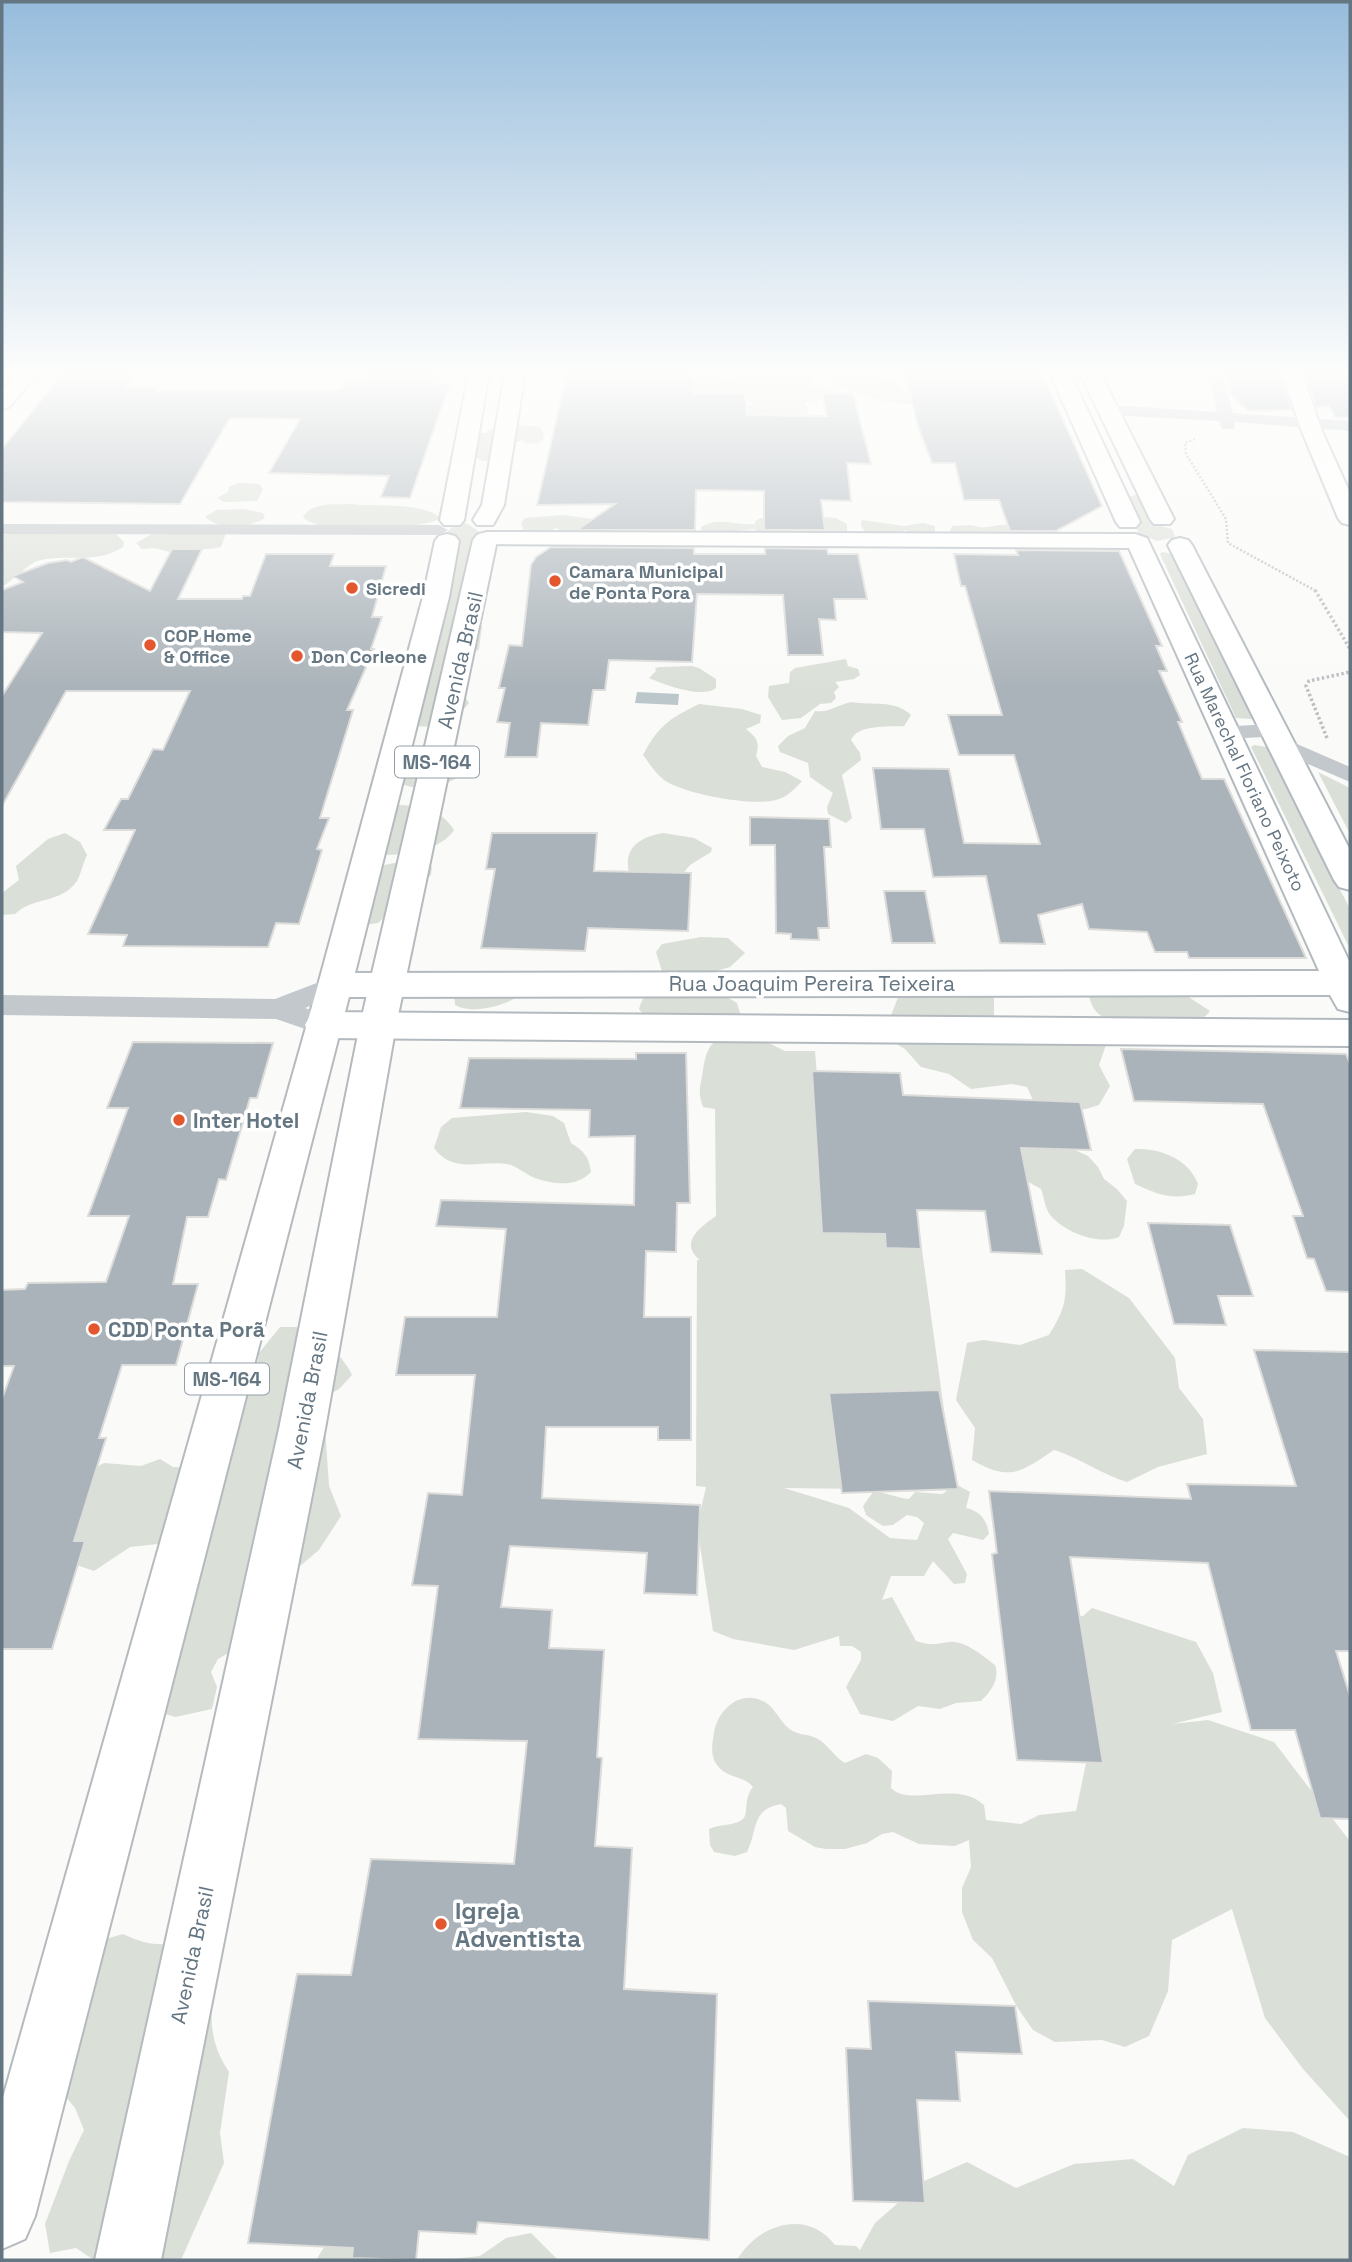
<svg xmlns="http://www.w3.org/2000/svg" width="1352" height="2262" viewBox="0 0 1352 2262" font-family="'Space Grotesk',sans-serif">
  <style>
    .green { fill: #dadfd7; fill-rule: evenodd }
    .water { fill: #bbc7cb }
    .building { fill: #aab3b9; stroke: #dcdcda; stroke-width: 2 }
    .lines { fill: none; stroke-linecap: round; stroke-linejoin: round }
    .secondary-casing { stroke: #b3babf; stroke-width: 4 }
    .primary-casing { stroke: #b5babe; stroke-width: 4 }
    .path-far1 { stroke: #bbbfc2; stroke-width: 2.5; stroke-dasharray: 2 2; stroke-linecap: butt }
    .path { stroke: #bbbfc2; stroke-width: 3.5; stroke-dasharray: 2.5 2.5; stroke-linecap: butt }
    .street { fill: #c3c8cc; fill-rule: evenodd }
    .secondary { fill: #fff; fill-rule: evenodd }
    .primary { fill: #fff; fill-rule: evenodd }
    .poi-dot { fill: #e4572e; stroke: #fff; stroke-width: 2.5 }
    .labels { text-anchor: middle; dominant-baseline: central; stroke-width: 7; stroke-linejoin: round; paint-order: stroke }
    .far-poi-label { font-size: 18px; font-weight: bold; fill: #657683; stroke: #fff; text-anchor: start }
    .far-street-label { font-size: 18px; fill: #657683; stroke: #fff }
    .shield { fill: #fff; stroke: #939fa8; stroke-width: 2 }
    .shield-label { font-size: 19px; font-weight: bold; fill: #657683 }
    .street-label { font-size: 21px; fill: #657683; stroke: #fff }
    .poi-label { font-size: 21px; font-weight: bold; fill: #657683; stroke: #fff; text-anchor: start }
    .near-poi-label { font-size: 24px; font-weight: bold; fill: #657683; stroke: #fff; text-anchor: start }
  </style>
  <rect width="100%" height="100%" fill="#fafaf8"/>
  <!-- green -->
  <path class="green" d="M 698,373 L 733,373 L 718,376 L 728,379 L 748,373 L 816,373 L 810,383 L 812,385 L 838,391 L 829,399 L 803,402 L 809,410 L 808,413 L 793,416 L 759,413 L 755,415 L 754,427 L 743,408 L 754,404 L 734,395 L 735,391 L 719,395 L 690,391 L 685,381 Z
    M 838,373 L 866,373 L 899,383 L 899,387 L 909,392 L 922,390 L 926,406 C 903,405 849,398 835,379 Z
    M 520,425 L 540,427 L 544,435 L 543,440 C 538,444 526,446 523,440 L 516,442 L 516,447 C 500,449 493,470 475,457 L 473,433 L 486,433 L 497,426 L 514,430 Z
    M 239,483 L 259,484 L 263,489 L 257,501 L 224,502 L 217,498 L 228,492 L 229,487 Z
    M 1136,495 L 1140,497 L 1153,524 L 1172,529 L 1175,537 L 1157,541 L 1138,533 L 1137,528 L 1140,525 L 1128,497 Z
    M 352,504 C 376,507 423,502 441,518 C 424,530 315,534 303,517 C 312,501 336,505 352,504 Z
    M 244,509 L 263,513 L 265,518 C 248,528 221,531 205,517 L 216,510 Z
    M 563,515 L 593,519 L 595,522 L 589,529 C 580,532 571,531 562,531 L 556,528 L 550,532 L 524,532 L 521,523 L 525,518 Z
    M 813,516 L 836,518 L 847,524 L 847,534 L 805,533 L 800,529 L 794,531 L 796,535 L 764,536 L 754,529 L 718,533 L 701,530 L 701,527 C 719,516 736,526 755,524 L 755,521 L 761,518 Z
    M 862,520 L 904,526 L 923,523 L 935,526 L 935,532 L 910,536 L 905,530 L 899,533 L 867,534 L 861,526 Z
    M 466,523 L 477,530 L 490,553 L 477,622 L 482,626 L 479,649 L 468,658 L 462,692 L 469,703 L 464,709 L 442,712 L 435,727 L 413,726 L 419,621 L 417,609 L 430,589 L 439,552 L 433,547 L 452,527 Z
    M 971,525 C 983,529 988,527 1000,525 C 1010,524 1021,528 1031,529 L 1031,534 L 951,534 L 950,531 L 952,526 Z
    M 103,529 L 117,535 L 124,542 L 123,547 C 96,565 66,553 37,561 C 29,564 13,580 2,587 L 2,535 L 45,530 Z
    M 226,533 L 221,547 L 216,548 L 174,553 L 154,548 L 142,549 L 136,543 L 152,534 Z
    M 1162,552 L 1174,554 L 1252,719 L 1236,718 L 1160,554 Z
    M 846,659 L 848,666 L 858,669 L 860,675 L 854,679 L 835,682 L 839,687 L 834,692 L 836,698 L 831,703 L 820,704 L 801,718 L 782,720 L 768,697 L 769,686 L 789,683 L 790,672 L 795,668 Z
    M 692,666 L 699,668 L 716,679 L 716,688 C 703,699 665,685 649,678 L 656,671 L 655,668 L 660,667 Z
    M 852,702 C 873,706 894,699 911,715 L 904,726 C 888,727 858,724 851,740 L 860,753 L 861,760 L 842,775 L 852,818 L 846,823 L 828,814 L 827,807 L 833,793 L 810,777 L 808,763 L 780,752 L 778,746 L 788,736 L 805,728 L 815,711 C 831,713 838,704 852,702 Z
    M 699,704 L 742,709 L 761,715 L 760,723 L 746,729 C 757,738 760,742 756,756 L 762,767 L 785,772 L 802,781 C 793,791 785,799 771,801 C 745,805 685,794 664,780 C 656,774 649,763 643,755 C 659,725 669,719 699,704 Z
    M 407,745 L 427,751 L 460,776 C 437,789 427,793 402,784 Z
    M 1254,745 L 1267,747 L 1350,909 L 1350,949 L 1251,747 Z
    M 1318,772 L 1350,788 L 1350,834 Z
    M 399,805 C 422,806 441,809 454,830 C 442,850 405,855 383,855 L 388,809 Z
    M 65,833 L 80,842 L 87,855 C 83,863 81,874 77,881 C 61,904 34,896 15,914 L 2,915 L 2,893 L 19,880 L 16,866 L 48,839 Z
    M 663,833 L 694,838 L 712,848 L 711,852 L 690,865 L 678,879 L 633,874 L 629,872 C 623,847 641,837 663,833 Z
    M 414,859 L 425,861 L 432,867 L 431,875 L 378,923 L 364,925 L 365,869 Z
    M 701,937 L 728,938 L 745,953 L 730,967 L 706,974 L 715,990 L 737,1003 L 740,1013 L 736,1023 L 645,1017 L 639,1009 C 643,994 652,988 664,978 L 656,952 L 662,944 Z
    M 981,992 L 994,998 L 994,1018 L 1087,1029 L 1106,1045 L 1099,1065 L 1110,1086 L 1099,1105 L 1086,1109 L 1037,1109 L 1027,1087 L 1012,1084 L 971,1089 L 949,1074 L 921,1067 L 905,1049 L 893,1042 L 888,1023 L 899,995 Z
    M 1100,992 L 1184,994 L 1210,1011 C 1204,1019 1193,1026 1182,1027 C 1168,1029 1111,1023 1100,1015 C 1094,1011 1091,1003 1089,997 Z
    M 454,993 L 516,994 L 515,998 C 501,1007 471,1014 455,1005 Z
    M 748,1033 L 785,1051 L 815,1051 L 829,1220 L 838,1227 L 919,1228 L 954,1483 L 970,1492 L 966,1508 C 980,1511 987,1520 989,1534 L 983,1540 L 953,1533 L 948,1539 L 967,1574 L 965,1583 L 954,1584 L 933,1561 L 924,1576 L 891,1576 L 882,1600 L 892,1597 L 916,1641 C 932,1646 934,1644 949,1642 C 965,1640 984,1657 995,1665 C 1000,1679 991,1692 981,1701 L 956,1703 L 940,1709 L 918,1706 L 893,1721 L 860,1714 L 846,1687 L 861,1660 L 861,1652 L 852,1646 L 840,1646 L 839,1636 L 794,1650 L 733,1639 L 713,1631 L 697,1526 L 706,1487 L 696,1486 L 697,1260 L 700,1260 C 679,1243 699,1228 716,1216 L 715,1109 L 703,1107 C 697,1089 701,1087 703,1070 C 708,1037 717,1039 748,1033 ZM 784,1488 L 946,1490 L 947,1491 L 942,1494 L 915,1492 L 909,1499 C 896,1498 887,1492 873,1492 L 863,1506 L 866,1515 L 883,1526 L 893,1525 L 907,1515 L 917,1517 L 924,1523 L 917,1540 L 890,1538 L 849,1508 Z
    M 526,1112 L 553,1116 L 564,1123 L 571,1143 C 584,1151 589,1157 591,1172 C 577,1187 555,1185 535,1178 C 527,1175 519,1168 511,1165 C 482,1158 455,1176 434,1148 L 441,1127 L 452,1118 Z
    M 1044,1136 L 1088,1156 L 1098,1167 L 1104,1179 L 1117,1189 L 1127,1201 L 1124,1226 L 1119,1237 C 1098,1245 1066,1233 1051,1216 C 1045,1209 1044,1197 1041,1189 L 1014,1174 L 1001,1143 Z
    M 1135,1149 C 1160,1148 1189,1159 1198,1184 L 1195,1194 C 1172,1200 1156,1194 1135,1184 L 1127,1159 Z
    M 1082,1269 L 1129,1298 L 1175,1358 L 1179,1388 L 1203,1419 L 1207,1454 L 1158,1467 L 1127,1482 C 1101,1474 1080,1458 1054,1450 C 1021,1472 1010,1482 972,1460 L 975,1428 L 956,1400 L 967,1343 L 983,1340 L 1020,1345 L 1049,1335 C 1065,1309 1067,1300 1065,1270 Z
    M 280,1327 C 290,1327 299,1326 309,1330 C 322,1335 347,1362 352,1375 L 339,1389 L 323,1398 L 329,1486 L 341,1516 L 319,1550 L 288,1576 L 235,1649 L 218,1659 L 211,1672 L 217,1687 L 212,1709 L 175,1717 L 159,1712 L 167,1543 L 130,1547 L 94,1571 L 71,1563 L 68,1483 L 104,1463 L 141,1466 L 160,1459 L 173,1467 L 193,1468 L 231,1409 L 255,1382 L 259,1353 Z
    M 1092,1608 L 1196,1642 L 1213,1673 L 1222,1712 L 1172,1724 L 1208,1720 L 1274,1742 L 1349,1840 L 1350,2121 L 1303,2069 L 1265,2018 L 1232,1909 L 1172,1940 L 1168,1991 L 1149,2036 L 1125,2047 L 1102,2040 L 1055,2042 L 1033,2030 L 1017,2007 L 992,1958 L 973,1940 L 962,1912 L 962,1888 L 971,1867 L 969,1840 L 955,1846 L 919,1844 L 893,1832 L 882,1834 L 867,1843 L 845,1849 L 826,1849 L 815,1847 L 788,1831 L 786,1808 L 781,1804 C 751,1809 758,1830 747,1852 L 735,1856 L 714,1852 L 710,1845 L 709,1829 C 719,1824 735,1826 743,1819 C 749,1813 743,1799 753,1787 C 745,1776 726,1778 717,1765 C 710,1756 712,1744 714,1733 C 718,1707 745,1686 769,1705 C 777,1712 781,1723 791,1730 C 798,1735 808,1734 816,1738 C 828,1744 834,1757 845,1763 L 866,1754 L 878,1758 L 892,1771 L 891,1788 C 911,1808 956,1779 984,1805 L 986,1820 L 1021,1824 L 1039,1815 L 1076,1811 L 1088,1754 L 1063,1617 L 1083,1616 Z
    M 123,1934 C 155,1950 174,1944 208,1937 L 222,1956 C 212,2001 202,2031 229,2072 L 220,2133 L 224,2163 L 181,2260 L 94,2260 L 76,2248 L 50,2253 L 45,2224 L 69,2161 L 84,2130 L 75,2108 L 44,2070 L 99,1941 Z
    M 1243,2128 L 1293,2132 L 1350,2157 L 1350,2260 L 737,2260 C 758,2224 807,2208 835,2245 L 856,2246 L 860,2250 L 875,2223 L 922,2182 L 967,2162 L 1016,2188 L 1074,2164 L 1133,2159 L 1174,2186 L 1188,2155 Z
    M 333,2233 L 380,2244 L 392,2260 L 316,2260 Z
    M 531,2233 L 558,2260 L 444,2260 L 480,2256 L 506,2238 Z"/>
  <!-- water -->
  <path class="water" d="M 637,692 L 679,694 L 678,705 L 635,703 Z"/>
  <!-- building -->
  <path class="building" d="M 63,373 L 135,373 L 125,387 L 158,387 L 155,391 L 342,390 L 346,381 L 365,382 L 369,373 L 437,373 L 433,383 L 450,383 L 410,498 L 381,497 L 389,476 L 269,473 L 300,419 L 230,418 L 180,504 L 2,502 L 2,449 Z
    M 567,373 L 693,373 L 693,393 L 745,393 L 747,415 L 827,416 L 822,393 L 853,393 L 871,464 L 847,463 L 851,501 L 821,500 L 825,530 L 764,530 L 764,491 L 696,490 L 695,530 L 577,530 L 615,504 L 537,505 Z
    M 904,373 L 1042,373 L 1102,506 L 1056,531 L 1010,531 L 999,500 L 964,500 L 955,463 L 932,463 L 919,429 Z
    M 1226,373 L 1280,373 L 1292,410 L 1248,411 L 1231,395 Z
    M 1305,373 L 1350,373 L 1350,418 L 1335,417 L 1329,406 L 1316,408 Z
    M 551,547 L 694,548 L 694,554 L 765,554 L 765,548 L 827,549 L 828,554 L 858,554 L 867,599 L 834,599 L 836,620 L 819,619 L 823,655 L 788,655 L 783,595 L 697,594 L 692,662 L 609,660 L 605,690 L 593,690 L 588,725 L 541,723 L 537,757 L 505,757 L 510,723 L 497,722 L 505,688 L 499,688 L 509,645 L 522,646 L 531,565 L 536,557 Z
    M 172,549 L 202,549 L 178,599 L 242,599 L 243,596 L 250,596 L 266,554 L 334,554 L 330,566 L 386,566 L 372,617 L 382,617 L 371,649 L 374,649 L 347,710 L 353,710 L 320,818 L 329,818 L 317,849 L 322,850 L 315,873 L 299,924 L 276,923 L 268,947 L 123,946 L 127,935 L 88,934 L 135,830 L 104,830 L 121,799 L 128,799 L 153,749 L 163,750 L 190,691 L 66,691 L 2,806 L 2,696 L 42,633 L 2,632 L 2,590 L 23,582 L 13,576 L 48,563 L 67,560 L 71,562 L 83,557 L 150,591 Z
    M 1016,550 L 1119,551 L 1162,646 L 1156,646 L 1167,671 L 1159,671 L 1182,722 L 1178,722 L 1202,779 L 1224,779 L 1306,958 L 1189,958 L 1187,952 L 1155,952 L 1147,932 L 1089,929 L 1082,904 L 1038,915 L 1045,944 L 1000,943 L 986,876 L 933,877 L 924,829 L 881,829 L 873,768 L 949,769 L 964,843 L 1040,844 L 1014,755 L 959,755 L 948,715 L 1002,715 L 965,586 L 961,586 L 954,554 L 1018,555 Z
    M 750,817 L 829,819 L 831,847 L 824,847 L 829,928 L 818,928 L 819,940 L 791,939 L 791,934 L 776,933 L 775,845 L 750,845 Z
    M 492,833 L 597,833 L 594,871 L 691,873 L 688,931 L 588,928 L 585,951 L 481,948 L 495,869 L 486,869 Z
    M 884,891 L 925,891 L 935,943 L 892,943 Z
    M 133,1042 L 273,1043 L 257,1098 L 250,1098 L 226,1180 L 219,1179 L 208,1217 L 187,1217 L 173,1284 L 198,1284 L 176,1365 L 122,1365 L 99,1438 L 106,1438 L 74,1541 L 85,1541 L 52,1649 L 2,1649 L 2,1399 L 14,1366 L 2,1366 L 2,1290 L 25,1289 L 28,1283 L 106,1282 L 129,1216 L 88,1216 L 128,1108 L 107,1108 Z
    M 1121,1049 L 1346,1054 L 1350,1064 L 1350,1292 L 1326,1291 L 1314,1259 L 1307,1258 L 1293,1216 L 1303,1216 L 1263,1104 L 1134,1101 Z
    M 636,1053 L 686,1053 L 690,1203 L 677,1203 L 676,1252 L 646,1251 L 644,1317 L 691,1317 L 691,1440 L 658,1440 L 658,1427 L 546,1427 L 542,1498 L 700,1505 L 697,1595 L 644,1593 L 647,1553 L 510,1546 L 501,1607 L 552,1610 L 549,1648 L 604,1650 L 597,1757 L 602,1758 L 595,1846 L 632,1848 L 624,1989 L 717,1994 L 709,2240 L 478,2222 L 476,2234 L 419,2231 L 416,2260 L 352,2258 L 353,2248 L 248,2243 L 297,1974 L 351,1975 L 371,1859 L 514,1864 L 527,1741 L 418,1739 L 438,1586 L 412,1585 L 428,1493 L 462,1495 L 475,1375 L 396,1375 L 405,1317 L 497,1317 L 506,1229 L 436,1226 L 441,1200 L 634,1205 L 635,1136 L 589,1137 L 590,1110 L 460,1108 L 469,1058 L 636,1059 Z
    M 812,1071 L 900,1073 L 903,1095 L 1080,1102 L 1091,1150 L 1021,1148 L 1042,1254 L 991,1252 L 985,1211 L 917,1210 L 921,1249 L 886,1248 L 885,1234 L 822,1233 Z
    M 1148,1223 L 1230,1225 L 1253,1296 L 1218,1296 L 1226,1325 L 1174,1324 Z
    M 1254,1350 L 1350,1352 L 1350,1651 L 1336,1651 L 1350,1696 L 1350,1819 L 1320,1818 L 1295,1730 L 1251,1730 L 1208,1563 L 1070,1557 L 1103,1763 L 1017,1760 L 992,1554 L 997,1553 L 989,1491 L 1191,1499 L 1187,1484 L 1296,1486 Z
    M 939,1390 L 958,1489 L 842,1493 L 829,1393 Z
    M 868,2001 L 1015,2006 L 1022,2054 L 956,2052 L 960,2101 L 917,2100 L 925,2203 L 853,2201 L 846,2048 L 871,2049 Z"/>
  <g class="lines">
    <defs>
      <path id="secondary" d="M 17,373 L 38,373 L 9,407 L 2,409 L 2,391 Z
        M 1050,373 L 1070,373 L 1140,522 L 1136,527 L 1120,527 L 1116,522 Z
        M 1080,373 L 1100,373 L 1174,519 L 1170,524 L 1154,524 L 1150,519 Z
        M 1282,373 L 1302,373 L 1321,429 L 1350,493 L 1350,525 L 1342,523 L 1338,518 L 1301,429 Z
        M 487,532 L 1135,534 L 1147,538 L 1350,963 L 1350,1012 L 1338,1009 L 1330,995 L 335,997 L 323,994 L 318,985 L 323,976 L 335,973 L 1319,971 L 1129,548 L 479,544 L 475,539 L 479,534 Z
        M 1180,538 L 1188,540 L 1192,545 L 1350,850 L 1350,890 L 1339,887 L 1334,880 L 1168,545 L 1172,540 Z
        M 323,1012 L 1350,1020 L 1350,1046 L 323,1038 L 310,1034 L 305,1025 L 310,1016 Z"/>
      <path id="primary" d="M 469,373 L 489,373 L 464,520 L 460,525 L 444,525 L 440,520 Z
        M 505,373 L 525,373 L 504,505 L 493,525 L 477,525 L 473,520 L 482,505 Z
        M 485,533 L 493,535 L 497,540 L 396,1025 L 325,1429 L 161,2260 L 95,2260 L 279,1429 L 360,1025 L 473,540 L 477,535 Z
        M 447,534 L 455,536 L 459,541 L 449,597 L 352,985 L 35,2216 L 25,2239 L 2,2249 L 2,2101 L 318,985 L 423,597 L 435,541 L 439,536 Z"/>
    </defs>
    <!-- secondary casing -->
    <use href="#secondary" class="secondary-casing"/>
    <!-- primary casing -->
    <use href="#primary" class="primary-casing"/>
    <!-- path-far1 -->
    <path class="path-far1" d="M 1195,439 L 1185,443 L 1186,454 L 1226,519 L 1228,543 L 1316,591"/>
    <!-- path -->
    <path class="path" d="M 1315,590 L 1350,649
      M 1327,738 L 1306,686 L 1309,681 L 1350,672"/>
    <!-- street -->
    <path class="street" d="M 1208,373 L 1223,373 L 1233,413 L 1350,421 L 1350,431 L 1235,422 L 1234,429 L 1222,429 L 1219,421 L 1110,415 L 1102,410 L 1110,405 L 1217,412 Z
      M 2,524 L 439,525 L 448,530 L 439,535 L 2,534 Z
      M 1274,724 L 1282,726 L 1285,731 L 1282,736 L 1226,739 L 1218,737 L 1215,732 L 1218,727 Z
      M 1281,737 L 1350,767 L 1350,782 L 1273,749 L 1270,744 L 1273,739 Z
      M 335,976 L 345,978 L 348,985 L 345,992 L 305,1008 L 333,1018 L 337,1025 L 333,1032 L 323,1035 L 276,1019 L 2,1015 L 2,995 L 275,999 Z"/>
    <!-- secondary -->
    <use href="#secondary" class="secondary"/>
    <!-- primary -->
    <use href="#primary" class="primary"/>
  </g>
  <!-- sky -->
  <linearGradient id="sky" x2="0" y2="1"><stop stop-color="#96bcdc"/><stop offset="0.54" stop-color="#fdfdfc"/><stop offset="1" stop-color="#fdfdfc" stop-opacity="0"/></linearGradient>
  <rect width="1352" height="690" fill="url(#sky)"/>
  <!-- markers -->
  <g class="poi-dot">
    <circle cx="555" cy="581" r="7"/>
    <circle cx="352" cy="588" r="7"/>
    <circle cx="150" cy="645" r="7"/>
    <circle cx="297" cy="656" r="7"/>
    <circle cx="179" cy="1120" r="7"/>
    <circle cx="94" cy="1329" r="7"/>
    <circle cx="441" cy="1924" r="7"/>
  </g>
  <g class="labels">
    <!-- far-poi labels -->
    <g class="far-poi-label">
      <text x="569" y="571">Camara Municipal<tspan x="569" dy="21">de Ponta Pora</tspan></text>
      <text x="366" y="588">Sicredi</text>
      <text x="164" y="635">COP Home<tspan x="164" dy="21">&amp; Office</tspan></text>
      <text x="311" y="656">Don Corleone</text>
    </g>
    <!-- far-street labels -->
    <g class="far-street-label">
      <text transform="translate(1245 772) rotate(65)">Rua Marechal Floriano Peixoto</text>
    </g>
    <!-- shield labels -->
    <g class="shield">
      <rect x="395" y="746.5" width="84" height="31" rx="5"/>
      <rect x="185" y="1363.5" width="84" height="31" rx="5"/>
    </g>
    <g class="shield-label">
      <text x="437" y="762">MS-164</text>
      <text x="227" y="1379">MS-164</text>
    </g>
    <!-- street labels -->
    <g class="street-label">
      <text transform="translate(460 660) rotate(-77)">Avenida Brasil</text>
      <text x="812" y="983">Rua Joaquim Pereira Teixeira</text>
      <text transform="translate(307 1400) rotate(-79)">Avenida Brasil</text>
      <text transform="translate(192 1955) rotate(-78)">Avenida Brasil</text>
    </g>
    <!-- poi labels -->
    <g class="poi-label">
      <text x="193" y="1120">Inter Hotel</text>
      <text x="108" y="1329">CDD Ponta Porã</text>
    </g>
    <!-- near-poi labels -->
    <g class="near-poi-label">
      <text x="455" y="1910">Igreja<tspan x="455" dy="28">Adventista</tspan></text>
    </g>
  </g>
  <!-- border -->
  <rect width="1352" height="2262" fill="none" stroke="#657683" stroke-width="7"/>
</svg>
